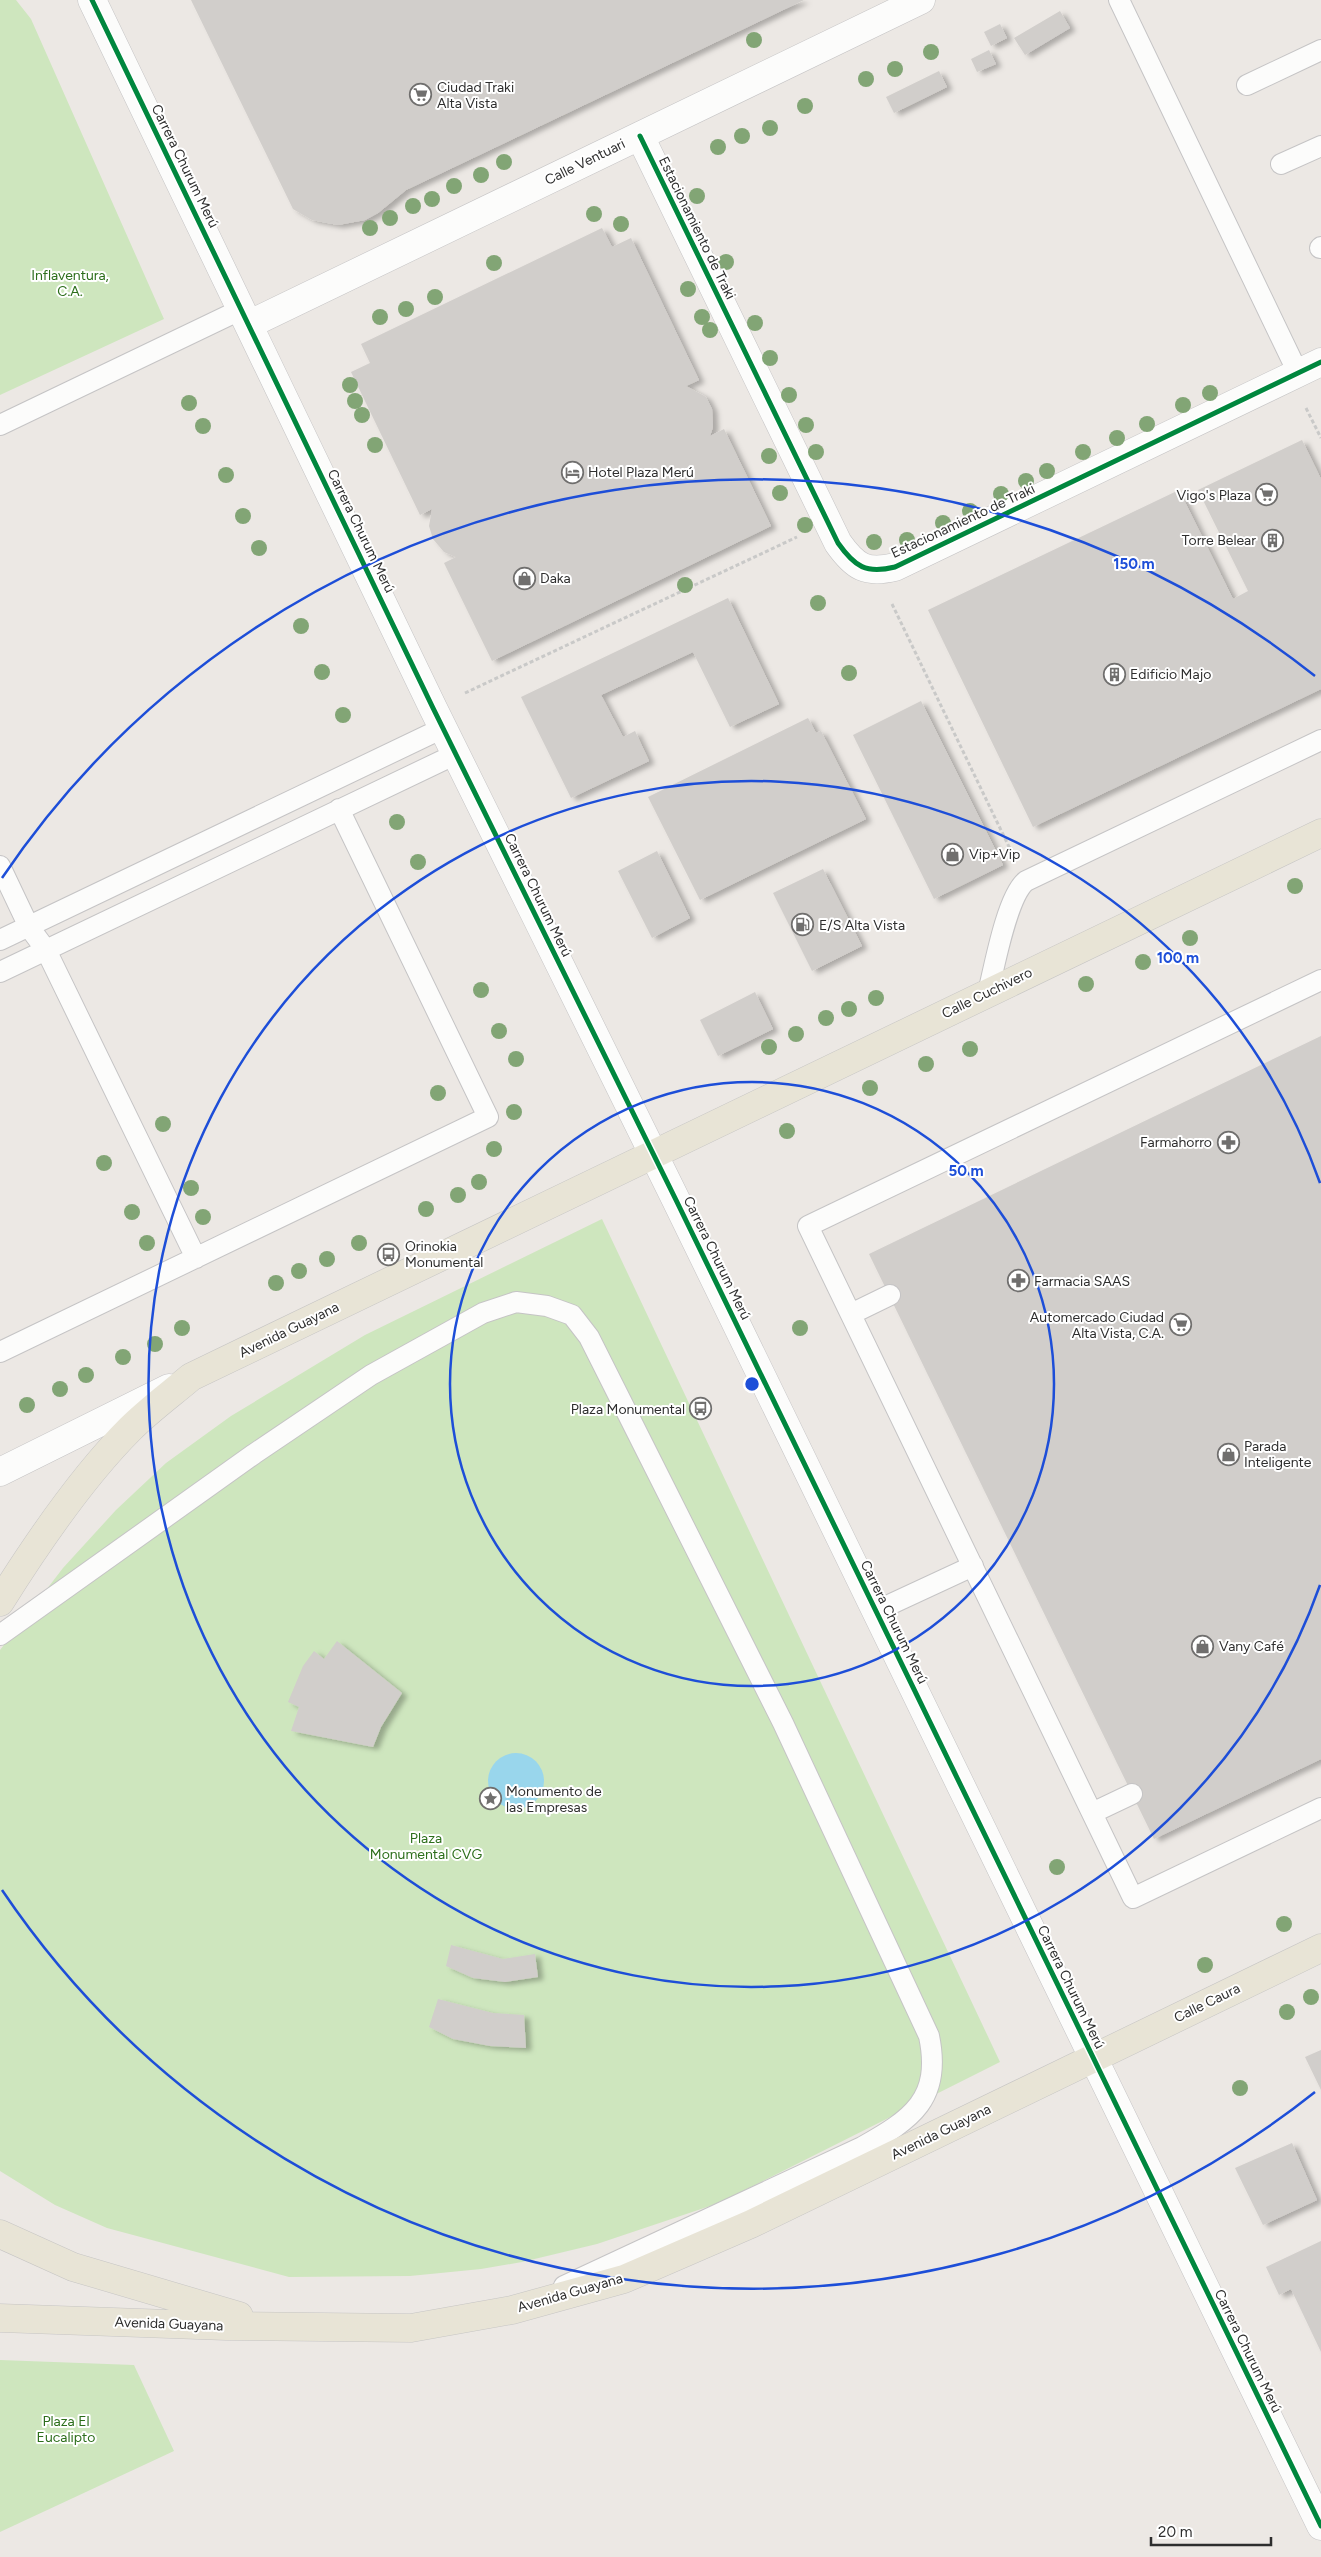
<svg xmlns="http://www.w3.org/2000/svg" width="1321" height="2557" viewBox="0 0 1321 2557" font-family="Figtree,sans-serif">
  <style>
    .green { fill: #cee6be }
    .water { fill: #99d6ec }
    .building { fill: #d1cecb; filter: url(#shadow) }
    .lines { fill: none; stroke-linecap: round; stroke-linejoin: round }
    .lane-casing { stroke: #c5c4c5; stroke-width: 22 }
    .street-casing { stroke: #c5c4c5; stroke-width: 29 }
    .primary-casing { stroke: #c6c5c4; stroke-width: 29 }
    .path { stroke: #c9c9c8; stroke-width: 3; stroke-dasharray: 4 2.5; stroke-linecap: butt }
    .lane { stroke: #fcfcfb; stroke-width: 20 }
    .street { stroke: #fcfcfb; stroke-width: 28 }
    .primary { stroke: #e8e4d6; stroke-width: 28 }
    .cycleway-casing { stroke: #fff; stroke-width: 8 }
    .cycleway { stroke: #00873e; stroke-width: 5 }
    .tree { fill: #82a575 }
    .ring { fill: none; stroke: #1d4ed8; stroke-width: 2.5 }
    .labels { text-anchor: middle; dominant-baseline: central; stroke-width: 4; stroke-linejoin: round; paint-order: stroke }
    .poi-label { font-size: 14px; fill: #2e2e2e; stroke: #fff; text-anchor: start }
    .street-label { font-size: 14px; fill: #2e2e2e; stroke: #fff }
    .park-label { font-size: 14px; fill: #2c6e1b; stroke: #fff }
    .centre { fill: #1d4ed8; stroke: #fff; stroke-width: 2.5 }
    .ring-label { font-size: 15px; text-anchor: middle; font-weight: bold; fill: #1d4ed8; stroke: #fff; stroke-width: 4; stroke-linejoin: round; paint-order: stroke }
  </style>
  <defs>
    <filter id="shadow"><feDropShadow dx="5.5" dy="3" stdDeviation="2.5" flood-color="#0004"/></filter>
  </defs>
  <rect width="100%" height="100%" fill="#ece8e4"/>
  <!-- green -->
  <path class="green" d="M 0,0 L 16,0 L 31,19 L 164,319 L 0,395 Z
    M 602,1219 L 1000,2062 L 719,2203 L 597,2244 L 522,2262 L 481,2269 L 410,2276 L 289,2277 L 107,2228 L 55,2205 L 0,2171 L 0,1650 L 63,1568 L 116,1510 L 166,1463 L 231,1416 L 365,1335 Z
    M 0,2360 L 134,2365 L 174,2451 L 0,2532 Z"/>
  <!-- water -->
  <path class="water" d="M488 1781a28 28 0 1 1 56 0a28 28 0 1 1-56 0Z"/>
  <!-- building -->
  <path class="building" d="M 191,0 L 804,0 L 406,190 L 378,213 L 365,220 L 338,225 L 312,220 L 293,209 Z
    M 1060,11 L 1070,28 L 1025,55 L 1014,38 Z
    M 1000,24 L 1007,38 L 991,46 L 984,32 Z
    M 989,50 L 996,64 L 977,72 L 971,59 Z
    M 939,71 L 947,87 L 894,113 L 886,97 Z
    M 602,228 L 612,247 L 631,238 L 699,380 L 686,386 L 706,397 L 712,409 L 713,427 L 710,436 L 724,429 L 771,526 L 492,661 L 444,563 L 456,557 L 444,552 L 433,539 L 429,526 L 432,509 L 420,515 L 351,372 L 370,363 L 361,344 Z
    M 1302,440 L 1321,479 L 1321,689 L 1033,827 L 928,610 L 1179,490 L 1233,599 L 1248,591 L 1198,490 Z
    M 728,598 L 779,704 L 730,727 L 693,652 L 601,695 L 623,737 L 635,731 L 649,761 L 571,798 L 521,697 Z
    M 921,701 L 1003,865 L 934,899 L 853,735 Z
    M 808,718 L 816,733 L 821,731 L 866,819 L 700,900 L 648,797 Z
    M 657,851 L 690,918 L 652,938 L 618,871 Z
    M 823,869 L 862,946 L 812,971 L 773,893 Z
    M 755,992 L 773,1029 L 718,1056 L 700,1020 Z
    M 1321,1036 L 1321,1759 L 1154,1839 L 869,1254 Z
    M 337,1641 L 402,1693 L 381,1727 L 373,1747 L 291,1731 L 299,1707 L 288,1702 L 303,1666 L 314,1651 L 324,1659 Z
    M 451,1945 L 503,1959 L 535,1954 L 538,1977 L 505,1982 L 473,1978 L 446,1966 Z
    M 438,1999 L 493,2013 L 524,2015 L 526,2048 L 490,2046 L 453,2039 L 429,2027 Z
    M 1321,2050 L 1321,2090 L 1305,2057 Z
    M 1292,2143 L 1317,2200 L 1263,2225 L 1235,2168 Z
    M 1321,2241 L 1321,2352 L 1291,2289 L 1279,2295 L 1266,2267 Z"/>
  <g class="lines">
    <defs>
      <path id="lane" d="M 1119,0 L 1298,373
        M 1247,85 L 1321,50
        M 1281,164 L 1321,146
        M 1320,248 L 1321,247
        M 0,425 L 242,309
        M 0,866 L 29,927 L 46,950 L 196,1258
        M 0,940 L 443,728
        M 0,972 L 456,754
        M 1321,980 L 808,1226 L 1133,1898 L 1321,1808
        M 988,993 C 994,968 1007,896 1026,881 L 1321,740
        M 851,1314 L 890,1295
        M 0,1352 L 488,1117 L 339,809
        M 876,1611 L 973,1566
        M 0,1635 L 254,1454 L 371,1375 L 483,1313 L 516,1302 L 547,1306 L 572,1315 L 589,1337 L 783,1723 L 929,2036 C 942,2099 912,2119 862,2147 L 564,2286
        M 1092,1813 L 1132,1794"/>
      <path id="street" d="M 92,0 L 433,708 L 676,1200 L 1321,2526
        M 640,136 L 838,543 C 855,567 866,574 895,567 L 1321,362
        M 250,324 L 921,0
        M 0,1472 L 169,1388"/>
      <path id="primary" d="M 0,1602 C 37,1543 81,1478 130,1429 C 149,1410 171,1394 191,1377 L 1321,833
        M 0,2234 L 73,2267 L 239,2316
        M 0,2318 L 226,2326 L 411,2328 L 512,2310 L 624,2279 L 751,2224 L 1321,1948"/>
    </defs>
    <!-- lane casing -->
    <use href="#lane" class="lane-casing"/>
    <!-- street casing -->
    <use href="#street" class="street-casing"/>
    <!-- primary casing -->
    <use href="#primary" class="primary-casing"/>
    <!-- path -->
    <path class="path" d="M 1306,408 L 1321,438
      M 892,604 L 1012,853
      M 465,693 L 797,537"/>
    <!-- lane -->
    <use href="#lane" class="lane"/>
    <!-- street -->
    <use href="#street" class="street"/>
    <!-- primary -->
    <use href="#primary" class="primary"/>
    <defs>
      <path id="cycleway" d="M 92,0 L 433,708 L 676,1200 L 1321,2526
        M 640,136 L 838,543 C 855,567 866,574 895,567 L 1321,362"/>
    </defs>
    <!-- cycleway casing -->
    <use href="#cycleway" class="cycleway-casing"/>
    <!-- cycleway -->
    <use href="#cycleway" class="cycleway"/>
  </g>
  <!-- trees -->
  <g class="tree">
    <circle cx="754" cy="40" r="8"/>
    <circle cx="931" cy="52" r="8"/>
    <circle cx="895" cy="69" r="8"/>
    <circle cx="866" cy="79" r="8"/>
    <circle cx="805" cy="106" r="8"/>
    <circle cx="770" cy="128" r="8"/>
    <circle cx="742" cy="136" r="8"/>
    <circle cx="718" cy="147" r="8"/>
    <circle cx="504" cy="162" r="8"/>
    <circle cx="481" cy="175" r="8"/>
    <circle cx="454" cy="186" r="8"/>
    <circle cx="697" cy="196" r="8"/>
    <circle cx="432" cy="199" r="8"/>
    <circle cx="413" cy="206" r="8"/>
    <circle cx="594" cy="214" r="8"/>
    <circle cx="390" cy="218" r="8"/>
    <circle cx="621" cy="224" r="8"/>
    <circle cx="370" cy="228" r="8"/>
    <circle cx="726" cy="262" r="8"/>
    <circle cx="494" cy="263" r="8"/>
    <circle cx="688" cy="289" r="8"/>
    <circle cx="435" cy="297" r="8"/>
    <circle cx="406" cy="309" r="8"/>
    <circle cx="380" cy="317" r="8"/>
    <circle cx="702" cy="317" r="8"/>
    <circle cx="755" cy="323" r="8"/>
    <circle cx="710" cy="330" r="8"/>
    <circle cx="770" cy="358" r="8"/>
    <circle cx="350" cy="385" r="8"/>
    <circle cx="1210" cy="393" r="8"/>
    <circle cx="789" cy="395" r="8"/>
    <circle cx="355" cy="401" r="8"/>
    <circle cx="189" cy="403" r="8"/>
    <circle cx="1183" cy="405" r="8"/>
    <circle cx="362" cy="415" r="8"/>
    <circle cx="1147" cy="424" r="8"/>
    <circle cx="806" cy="425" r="8"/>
    <circle cx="203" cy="426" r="8"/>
    <circle cx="1117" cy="438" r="8"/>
    <circle cx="375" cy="445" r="8"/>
    <circle cx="816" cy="452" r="8"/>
    <circle cx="1083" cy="452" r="8"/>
    <circle cx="769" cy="456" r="8"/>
    <circle cx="1047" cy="471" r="8"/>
    <circle cx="226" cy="475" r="8"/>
    <circle cx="1026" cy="481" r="8"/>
    <circle cx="780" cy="493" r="8"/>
    <circle cx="1001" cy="494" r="8"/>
    <circle cx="970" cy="511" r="8"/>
    <circle cx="243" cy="516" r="8"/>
    <circle cx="943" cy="523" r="8"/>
    <circle cx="805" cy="525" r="8"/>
    <circle cx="907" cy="540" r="8"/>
    <circle cx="874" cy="542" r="8"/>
    <circle cx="259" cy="548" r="8"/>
    <circle cx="685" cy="585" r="8"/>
    <circle cx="818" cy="603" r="8"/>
    <circle cx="301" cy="626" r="8"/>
    <circle cx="322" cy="672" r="8"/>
    <circle cx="849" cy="673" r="8"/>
    <circle cx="343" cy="715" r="8"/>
    <circle cx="397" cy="822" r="8"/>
    <circle cx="418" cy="862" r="8"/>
    <circle cx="1295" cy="886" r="8"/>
    <circle cx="1190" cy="938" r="8"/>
    <circle cx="1143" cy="962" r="8"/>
    <circle cx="1086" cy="984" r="8"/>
    <circle cx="481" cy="990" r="8"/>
    <circle cx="876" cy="998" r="8"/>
    <circle cx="849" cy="1009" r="8"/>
    <circle cx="826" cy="1018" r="8"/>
    <circle cx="499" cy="1031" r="8"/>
    <circle cx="796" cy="1034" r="8"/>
    <circle cx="769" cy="1047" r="8"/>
    <circle cx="970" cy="1049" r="8"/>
    <circle cx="516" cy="1059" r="8"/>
    <circle cx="926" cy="1064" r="8"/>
    <circle cx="870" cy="1088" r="8"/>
    <circle cx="438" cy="1093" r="8"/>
    <circle cx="514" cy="1112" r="8"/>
    <circle cx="163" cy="1124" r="8"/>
    <circle cx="787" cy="1131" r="8"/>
    <circle cx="494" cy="1149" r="8"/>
    <circle cx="104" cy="1163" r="8"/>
    <circle cx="479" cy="1182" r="8"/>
    <circle cx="191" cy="1188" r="8"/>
    <circle cx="458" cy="1195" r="8"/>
    <circle cx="426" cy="1209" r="8"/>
    <circle cx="132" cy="1212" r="8"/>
    <circle cx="203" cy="1217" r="8"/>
    <circle cx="147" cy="1243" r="8"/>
    <circle cx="359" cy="1243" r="8"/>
    <circle cx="327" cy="1259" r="8"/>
    <circle cx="299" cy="1271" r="8"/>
    <circle cx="276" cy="1283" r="8"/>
    <circle cx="182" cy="1328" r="8"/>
    <circle cx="800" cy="1328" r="8"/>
    <circle cx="155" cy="1344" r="8"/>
    <circle cx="123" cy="1357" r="8"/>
    <circle cx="86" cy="1375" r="8"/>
    <circle cx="60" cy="1389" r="8"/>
    <circle cx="27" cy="1405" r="8"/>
    <circle cx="1057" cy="1867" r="8"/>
    <circle cx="1284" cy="1924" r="8"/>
    <circle cx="1205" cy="1965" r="8"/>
    <circle cx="1311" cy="1997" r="8"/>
    <circle cx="1287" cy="2012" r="8"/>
    <circle cx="1240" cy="2088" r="8"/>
  </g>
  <!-- distance rings -->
  <g class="ring">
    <circle cx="752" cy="1384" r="302"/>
    <path d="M1320 1585A603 603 0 1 1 1320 1183"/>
    <path d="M1315 2092A905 905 0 0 1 2 1890M2 878A905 905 0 0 1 1315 676"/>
  </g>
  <!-- icons -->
  <defs>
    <symbol id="supermarket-ring" viewBox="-11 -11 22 22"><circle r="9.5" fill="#fff" stroke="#706f6e" stroke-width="1.5"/><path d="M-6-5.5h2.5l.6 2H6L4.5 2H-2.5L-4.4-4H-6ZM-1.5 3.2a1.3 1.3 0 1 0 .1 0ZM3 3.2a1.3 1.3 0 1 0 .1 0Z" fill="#706f6e"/></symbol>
    <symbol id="hotel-ring" viewBox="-11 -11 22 22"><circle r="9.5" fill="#fff" stroke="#706f6e" stroke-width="1.5"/><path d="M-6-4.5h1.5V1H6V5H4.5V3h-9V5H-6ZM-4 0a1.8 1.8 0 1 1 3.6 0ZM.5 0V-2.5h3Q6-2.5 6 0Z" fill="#706f6e"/></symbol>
    <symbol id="building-ring" viewBox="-11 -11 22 22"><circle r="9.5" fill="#fff" stroke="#706f6e" stroke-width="1.5"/><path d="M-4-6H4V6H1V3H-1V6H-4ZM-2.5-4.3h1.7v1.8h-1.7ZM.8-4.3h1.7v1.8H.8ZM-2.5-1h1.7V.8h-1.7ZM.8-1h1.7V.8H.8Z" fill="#706f6e"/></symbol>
    <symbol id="shop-ring" viewBox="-11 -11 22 22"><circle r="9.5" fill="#fff" stroke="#706f6e" stroke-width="1.5"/><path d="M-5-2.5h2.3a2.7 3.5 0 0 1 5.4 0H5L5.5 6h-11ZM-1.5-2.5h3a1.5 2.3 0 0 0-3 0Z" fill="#706f6e"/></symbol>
    <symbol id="fuel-ring" viewBox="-11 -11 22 22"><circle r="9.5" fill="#fff" stroke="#706f6e" stroke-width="1.5"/><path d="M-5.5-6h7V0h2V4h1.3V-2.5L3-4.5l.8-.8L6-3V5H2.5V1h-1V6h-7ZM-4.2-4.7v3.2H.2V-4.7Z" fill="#706f6e"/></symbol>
    <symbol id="pharmacy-ring" viewBox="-11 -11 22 22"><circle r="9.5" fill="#fff" stroke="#706f6e" stroke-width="1.5"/><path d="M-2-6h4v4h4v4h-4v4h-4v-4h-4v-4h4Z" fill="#706f6e"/></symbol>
    <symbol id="bus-ring" viewBox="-11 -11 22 22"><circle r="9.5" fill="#fff" stroke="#706f6e" stroke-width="1.5"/><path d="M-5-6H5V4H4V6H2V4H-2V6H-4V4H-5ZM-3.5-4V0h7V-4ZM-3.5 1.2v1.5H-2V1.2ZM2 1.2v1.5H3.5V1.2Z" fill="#706f6e"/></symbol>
    <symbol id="sight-ring" viewBox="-11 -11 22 22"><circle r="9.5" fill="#fff" stroke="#706f6e" stroke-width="1.5"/><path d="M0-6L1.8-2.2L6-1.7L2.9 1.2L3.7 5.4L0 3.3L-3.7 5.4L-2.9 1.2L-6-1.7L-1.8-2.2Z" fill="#706f6e"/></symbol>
  </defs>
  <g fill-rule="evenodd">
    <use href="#supermarket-ring" x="408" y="82" width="25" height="25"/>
    <use href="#hotel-ring" x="560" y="460" width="25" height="25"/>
    <use href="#supermarket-ring" x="1254" y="482" width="25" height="25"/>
    <use href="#building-ring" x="1260" y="528" width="25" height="25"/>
    <use href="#shop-ring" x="512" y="566" width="25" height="25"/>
    <use href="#building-ring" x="1102" y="662" width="25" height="25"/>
    <use href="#shop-ring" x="940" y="842" width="25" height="25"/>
    <use href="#fuel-ring" x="790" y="912" width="25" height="25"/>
    <use href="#pharmacy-ring" x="1216" y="1130" width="25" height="25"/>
    <use href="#bus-ring" x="376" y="1242" width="25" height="25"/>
    <use href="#pharmacy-ring" x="1006" y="1268" width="25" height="25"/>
    <use href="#supermarket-ring" x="1168" y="1312" width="25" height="25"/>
    <use href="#bus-ring" x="688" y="1396" width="25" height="25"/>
    <use href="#shop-ring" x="1216" y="1442" width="25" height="25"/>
    <use href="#shop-ring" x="1190" y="1634" width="25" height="25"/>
    <use href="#sight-ring" x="478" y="1786" width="25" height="25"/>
  </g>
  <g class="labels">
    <!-- poi labels -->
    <g class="poi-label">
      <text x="437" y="87">Ciudad Traki<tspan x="437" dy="16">Alta Vista</tspan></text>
      <text x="588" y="472">Hotel Plaza Merú</text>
      <text x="1251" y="495" text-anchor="end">Vigo's Plaza</text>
      <text x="1256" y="540" text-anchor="end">Torre Belear</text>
      <text x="540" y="578">Daka</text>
      <text x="1130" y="674">Edificio Majo</text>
      <text x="969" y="854">Vip+Vip</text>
      <text x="819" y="925">E/S Alta Vista</text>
      <text x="1212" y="1142" text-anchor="end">Farmahorro</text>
      <text x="405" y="1246">Orinokia<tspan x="405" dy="16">Monumental</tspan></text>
      <text x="1034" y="1281">Farmacia SAAS</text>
      <text x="1164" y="1317" text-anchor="end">Automercado Ciudad<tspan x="1164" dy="16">Alta Vista, C.A.</tspan></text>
      <text x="685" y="1409" text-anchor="end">Plaza Monumental</text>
      <text x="1244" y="1446">Parada<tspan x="1244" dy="16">Inteligente</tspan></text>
      <text x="1219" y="1646">Vany Café</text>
      <text x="506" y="1791">Monumento de<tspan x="506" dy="16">las Empresas</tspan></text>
    </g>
    <!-- street labels -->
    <g class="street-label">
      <text transform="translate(585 162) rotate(-26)">Calle Ventuari</text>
      <text transform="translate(185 166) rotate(64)">Carrera Churum Merú</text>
      <text transform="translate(697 228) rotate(64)">Estacionamiento de Traki</text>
      <text transform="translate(963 521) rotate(-25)">Estacionamiento de Traki</text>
      <text transform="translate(361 531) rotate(64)">Carrera Churum Merú</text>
      <text transform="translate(538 895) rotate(64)">Carrera Churum Merú</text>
      <text transform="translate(987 993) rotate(-26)">Calle Cuchivero</text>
      <text transform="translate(717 1258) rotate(64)">Carrera Churum Merú</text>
      <text transform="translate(289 1330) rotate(-26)">Avenida Guayana</text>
      <text transform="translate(894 1622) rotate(64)">Carrera Churum Merú</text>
      <text transform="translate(1071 1987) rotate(64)">Carrera Churum Merú</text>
      <text transform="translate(1207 2003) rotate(-26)">Calle Caura</text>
      <text transform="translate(941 2132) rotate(-26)">Avenida Guayana</text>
      <text transform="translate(570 2293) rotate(-16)">Avenida Guayana</text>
      <text transform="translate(169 2324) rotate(2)">Avenida Guayana</text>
      <text transform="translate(1248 2351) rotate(64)">Carrera Churum Merú</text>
    </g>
    <!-- park labels -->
    <g class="park-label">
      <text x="70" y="275">Inflaventura,<tspan x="70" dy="16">C.A.</tspan></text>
      <text x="426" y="1838">Plaza<tspan x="426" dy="16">Monumental CVG</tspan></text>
      <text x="66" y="2421">Plaza El<tspan x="66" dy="16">Eucalipto</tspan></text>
    </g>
  </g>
  <circle cx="752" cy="1384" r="8" class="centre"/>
  <g class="ring-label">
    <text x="1134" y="569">150 m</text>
    <text x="1178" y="963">100 m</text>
    <text x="966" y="1176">50 m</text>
  </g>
  <!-- scale -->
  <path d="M1151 2537v8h120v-8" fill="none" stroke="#2e2e2e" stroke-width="2.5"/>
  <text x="1158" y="2537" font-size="15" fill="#2e2e2e" stroke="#ffffff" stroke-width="4" paint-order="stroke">20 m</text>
</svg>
